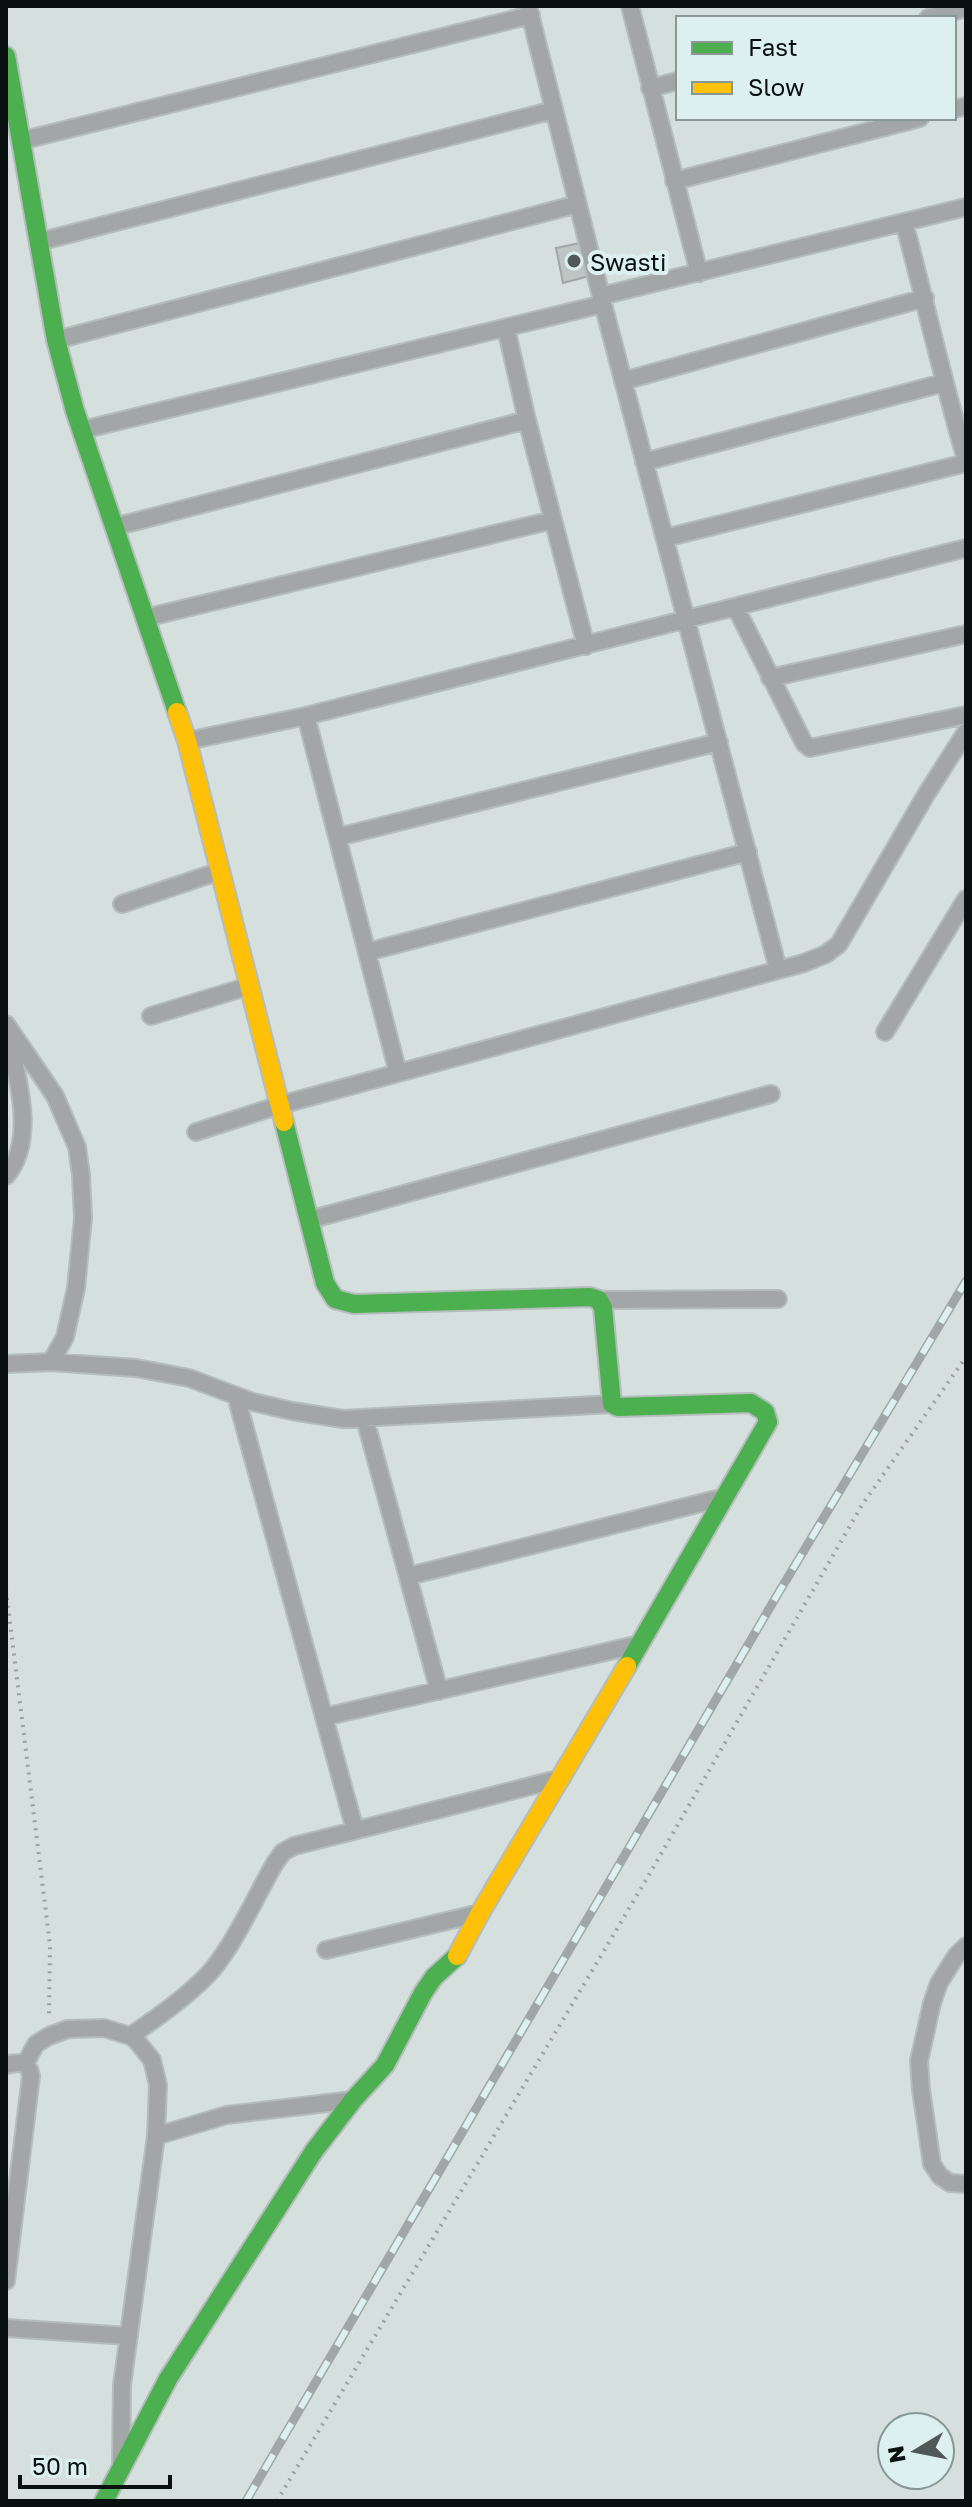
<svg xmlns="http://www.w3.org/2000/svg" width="972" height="2507" viewBox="0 0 972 2507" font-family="'Golos Text',sans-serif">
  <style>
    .building { fill: #bec6c4; stroke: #9fa7a5; stroke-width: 2 }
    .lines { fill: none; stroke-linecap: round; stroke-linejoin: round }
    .street-casing { stroke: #b4bdbc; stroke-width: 20 }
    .fast-casing { stroke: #b4bdbc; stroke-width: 22 }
    .slow-casing { stroke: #b4bdbc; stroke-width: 22 }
    .path { stroke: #9ba0a0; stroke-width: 4; stroke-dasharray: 2 6; stroke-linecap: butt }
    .street { stroke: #a2a6a7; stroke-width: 16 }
    .fast { stroke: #4caf50; stroke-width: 18 }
    .slow { stroke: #ffc107; stroke-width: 18 }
    .rail-casing { stroke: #a0a7a7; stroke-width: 9 }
    .rail { stroke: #dcf1ef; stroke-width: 6; stroke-dasharray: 18; stroke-linecap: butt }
    .poi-dot { fill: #505958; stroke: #dcf1ef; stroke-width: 3 }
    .labels { text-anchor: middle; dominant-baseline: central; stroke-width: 8; stroke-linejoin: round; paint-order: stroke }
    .poi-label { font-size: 24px; fill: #091110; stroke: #dcf1ef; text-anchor: start }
  </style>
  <rect width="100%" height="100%" fill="#d4dfde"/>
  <!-- building -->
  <path class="building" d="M 585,242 L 593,275 L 563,283 L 556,248 Z"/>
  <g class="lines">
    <defs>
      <path id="street" d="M 528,6 L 603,304 L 778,969
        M 630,6 L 699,273
        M 928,18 L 966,8
        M 650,88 L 678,81
        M 954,109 L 966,106
        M 20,141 L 531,15
        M 674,181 L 920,118
        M 904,222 C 925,301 943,381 966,460
        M 38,242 L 554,110
        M 601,296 L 966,207
        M 506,328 L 527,420 L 586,646
        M 56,340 L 578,204
        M 623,381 L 925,298
        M 82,430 L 603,304
        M 644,462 L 943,383
        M 114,527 L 527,420
        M 665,538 L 966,463
        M 736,608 L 804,743 L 810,748 L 966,715
        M 145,618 L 553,520
        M 770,678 L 966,634
        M 306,716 L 398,1073
        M 187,741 L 306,716 L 966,548
        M 338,837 L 719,742
        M 122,904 L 220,871
        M 367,952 L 748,852
        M 151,1016 L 249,986
        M 6,1024 L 55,1096 L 77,1147 L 81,1175 L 83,1218 L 76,1288 L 65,1337 L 51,1362
        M 885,1032 L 966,899
        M 196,1132 L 280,1105 L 804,963 L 826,954 L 839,944 L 927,793 L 966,732
        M 6,1176 C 37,1140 17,1076 8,1035
        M 309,1220 L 771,1094
        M 599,1300 L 778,1299
        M 6,1364 L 51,1362 L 136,1368 L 189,1378 L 253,1402 L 292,1411 L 343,1419 L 612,1404
        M 236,1396 L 355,1830
        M 365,1419 L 439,1691
        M 409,1576 L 725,1497
        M 324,1717 L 640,1644
        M 966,1946 L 956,1956 L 939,1983 L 932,2003 L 919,2061 L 921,2090 L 932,2164 L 940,2176 L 950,2183 L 966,2184
        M 326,1950 L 480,1913
        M 130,2036 C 157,2018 190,1995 212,1970 C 236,1941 256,1896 275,1863 L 283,1852 L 294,1846 L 562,1778
        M 25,2064 L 36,2044 L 49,2036 L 68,2029 L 104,2028 L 130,2036 L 136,2040 L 152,2060 L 158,2085 L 156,2136 L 122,2385 L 121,2465
        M 6,2065 C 19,2062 28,2060 31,2076 L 6,2281
        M 156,2136 L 227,2115 L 353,2100
        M 6,2328 L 129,2336"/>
      <path id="fast" d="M 6,56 L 56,340 L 75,411 L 177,712
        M 284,1122 L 325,1283 L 335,1299 L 354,1304 L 590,1297 L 599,1300 L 603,1308 L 612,1404 L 618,1407 L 751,1403 L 765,1412 L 768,1422 L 627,1666
        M 104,2501 L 168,2379 L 314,2151 L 353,2100 L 385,2065 L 423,1993 L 434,1977 L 457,1956"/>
      <path id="slow" d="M 177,712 L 187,741 L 284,1122
        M 457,1956 L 480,1913 L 627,1666"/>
    </defs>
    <!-- street casing -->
    <use href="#street" class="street-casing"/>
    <!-- fast casing -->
    <use href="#fast" class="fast-casing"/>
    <!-- slow casing -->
    <use href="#slow" class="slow-casing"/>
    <!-- path -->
    <path class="path" d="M 6,1590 L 50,1945 L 49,2017
      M 277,2501 L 646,1880 L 862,1505 L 966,1357"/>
    <!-- street -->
    <use href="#street" class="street"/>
    <!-- fast -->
    <use href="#fast" class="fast"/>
    <!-- slow -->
    <use href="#slow" class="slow"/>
    <defs>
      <path id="rail" d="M 246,2501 L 779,1592 L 966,1281"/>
    </defs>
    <!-- rail casing -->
    <use href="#rail" class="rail-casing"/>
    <!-- rail -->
    <use href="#rail" class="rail"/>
  </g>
  <!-- markers -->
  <circle class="poi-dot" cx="574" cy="261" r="8"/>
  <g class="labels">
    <!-- poi labels -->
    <g class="poi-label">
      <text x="590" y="261">Swasti</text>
    </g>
  </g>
  <!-- border -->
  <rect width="972" height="2507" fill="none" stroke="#091110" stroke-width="16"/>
  <!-- legend -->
  <rect x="676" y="16" width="280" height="104" fill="#dcf1ef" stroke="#889796" stroke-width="2"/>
  <rect x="692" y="42" width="40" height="12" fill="#4caf50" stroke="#889796" stroke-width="2"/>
  <text x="748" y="56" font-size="24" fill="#091110">Fast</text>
  <rect x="692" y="82" width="40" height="12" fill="#ffc107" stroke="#889796" stroke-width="2"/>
  <text x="748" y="96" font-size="24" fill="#091110">Slow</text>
  <!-- north arrow -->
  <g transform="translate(916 2451) rotate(260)"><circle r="38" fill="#dcf1ef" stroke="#889796" stroke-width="2"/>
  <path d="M0-6L14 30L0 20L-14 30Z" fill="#505958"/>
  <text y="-12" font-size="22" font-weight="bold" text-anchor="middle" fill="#091110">N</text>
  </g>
  <!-- scale -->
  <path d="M20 2475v12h150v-12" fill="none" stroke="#091110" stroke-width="4"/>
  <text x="32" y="2475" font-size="24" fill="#091110" stroke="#dcf1ef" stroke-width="6" paint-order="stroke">50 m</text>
</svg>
